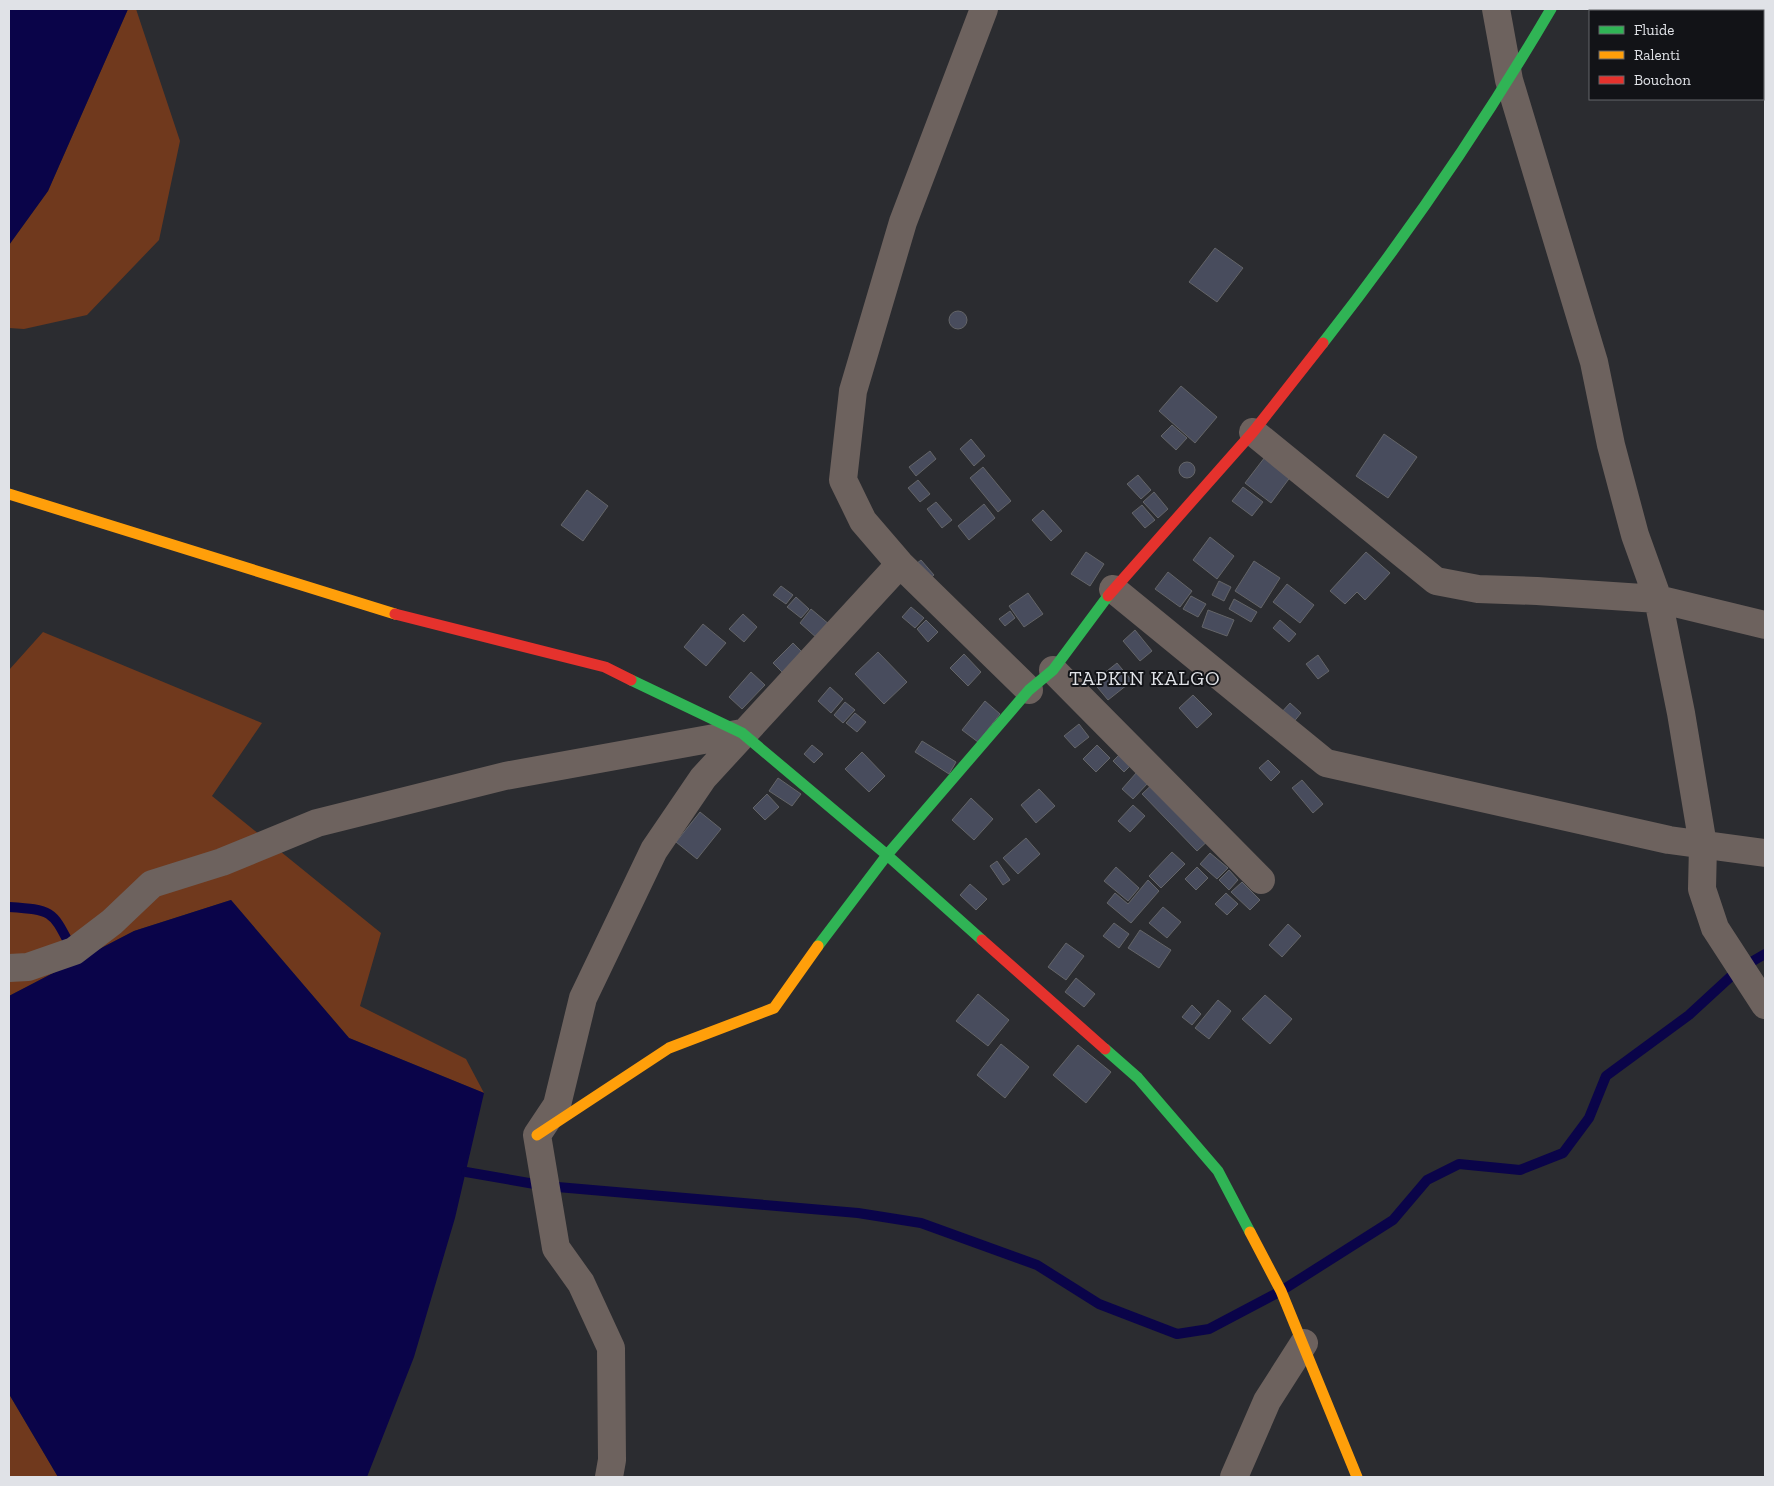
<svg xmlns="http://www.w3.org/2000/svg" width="1774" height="1486" viewBox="0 0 1774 1486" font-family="'Zilla Slab',serif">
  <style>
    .green { fill: #70391d }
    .water { fill: #0a0449 }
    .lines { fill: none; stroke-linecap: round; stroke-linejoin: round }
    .stream { stroke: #0a0449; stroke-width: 10 }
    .building { fill: #484c5d; stroke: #646568 }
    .street { stroke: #6d625e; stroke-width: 28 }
    .fast { stroke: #30b455; stroke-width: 11 }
    .slow { stroke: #ff9f0a; stroke-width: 11 }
    .jam { stroke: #e5322d; stroke-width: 11 }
    .labels { text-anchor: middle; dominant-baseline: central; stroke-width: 4; stroke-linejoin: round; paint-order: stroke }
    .quarter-label { font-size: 20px; letter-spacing: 1px; fill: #e0e2e7; stroke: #121317 }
  </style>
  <rect width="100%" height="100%" fill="#2b2c30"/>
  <!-- green -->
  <path class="green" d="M 128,9 L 136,9 L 180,141 L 159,240 L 87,315 L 24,329 L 9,328 L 9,245 L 48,191 Z
    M 43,632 L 262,723 L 212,796 L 381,933 L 360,1006 L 466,1059 L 484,1093 L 349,1038 L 231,900 L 134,931 L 9,996 L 9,670 Z
    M 9,1394 L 58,1477 L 9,1477 Z"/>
  <!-- water -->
  <path class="water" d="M 9,9 L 128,9 L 48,191 L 9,245 Z
    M 231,900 L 349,1038 L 484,1093 L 455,1218 L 414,1357 L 367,1477 L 58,1477 L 9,1394 L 9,996 L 134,931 Z"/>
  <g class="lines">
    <!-- stream -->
    <path class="stream" d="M 9,907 C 55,910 52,911 73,951
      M 466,1172 L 546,1186 L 858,1213 L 921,1223 L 1037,1265 L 1099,1304 L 1177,1334 L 1209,1329 L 1281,1291 L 1393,1220 L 1427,1180 L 1459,1164 L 1520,1170 L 1563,1153 L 1589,1118 L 1606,1076 L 1689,1015 L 1739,969 L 1765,954"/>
  </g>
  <!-- building -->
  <path class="building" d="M 1215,248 L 1243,268 L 1217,302 L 1189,282 Z
    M949 320a9 9 0 1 1 18 0a9 9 0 1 1-18 0Z
    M 1181,386 L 1217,417 L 1195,443 L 1159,411 Z
    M 1172,425 L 1187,438 L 1176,450 L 1161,436 Z
    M 1384,434 L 1417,457 L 1388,498 L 1356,476 Z
    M 971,439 L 985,456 L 974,466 L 960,449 Z
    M 930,451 L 936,459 L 916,476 L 909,467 Z
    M 1265,457 L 1291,476 L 1271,503 L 1245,483 Z
    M1179 470a8 8 0 1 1 16 0a8 8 0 1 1-16 0Z
    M 983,467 L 1011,501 L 998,512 L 970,478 Z
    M 1138,475 L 1151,490 L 1141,499 L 1127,484 Z
    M 918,480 L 930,494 L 920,502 L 908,488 Z
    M 1243,487 L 1263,502 L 1252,516 L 1232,501 Z
    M 587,490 L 608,506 L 583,541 L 561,525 Z
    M 1154,492 L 1168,509 L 1158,518 L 1143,502 Z
    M 936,502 L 952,520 L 942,528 L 927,509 Z
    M 984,504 L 995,518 L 969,540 L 958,526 Z
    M 1142,505 L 1155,520 L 1145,528 L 1132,513 Z
    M 1043,510 L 1062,531 L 1051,541 L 1032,520 Z
    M 1210,537 L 1234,556 L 1217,579 L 1193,560 Z
    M 1086,552 L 1104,564 L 1090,586 L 1071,574 Z
    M 1366,552 L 1390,573 L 1365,600 L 1357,592 L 1345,604 L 1330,591 Z
    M 921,560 L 934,575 L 925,582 L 912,567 Z
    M 1254,561 L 1280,578 L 1261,608 L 1235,591 Z
    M 1168,572 L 1192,591 L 1180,607 L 1155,589 Z
    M 1219,581 L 1231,587 L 1224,601 L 1212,595 Z
    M 1287,584 L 1314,605 L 1300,623 L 1273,602 Z
    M 781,586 L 793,595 L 786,604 L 773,595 Z
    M 1028,593 L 1043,614 L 1024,627 L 1009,606 Z
    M 1191,596 L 1206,604 L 1198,617 L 1183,609 Z
    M 796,597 L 809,609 L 801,618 L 787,607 Z
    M 1234,599 L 1257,612 L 1251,622 L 1229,609 Z
    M 911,607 L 924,618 L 915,628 L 902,617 Z
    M 811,609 L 830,625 L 818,639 L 800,623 Z
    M 1208,610 L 1234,620 L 1227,636 L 1202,627 Z
    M 1010,611 L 1015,618 L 1005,626 L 999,619 Z
    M 743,614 L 757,627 L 744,642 L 729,629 Z
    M 926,620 L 938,632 L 928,642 L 917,629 Z
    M 1280,620 L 1296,634 L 1289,642 L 1273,628 Z
    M 703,624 L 726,643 L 706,666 L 684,647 Z
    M 1135,630 L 1152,651 L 1140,661 L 1123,641 Z
    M 793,643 L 803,653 L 783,673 L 773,663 Z
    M 878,652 L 907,682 L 884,704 L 855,674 Z
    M 964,654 L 981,672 L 968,686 L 950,668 Z
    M 1318,655 L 1329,671 L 1318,679 L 1306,664 Z
    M 1117,663 L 1132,681 L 1108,700 L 1093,682 Z
    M 751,672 L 765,685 L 742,709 L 729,697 Z
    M 830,687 L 843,699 L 831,713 L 818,701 Z
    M 1193,695 L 1212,714 L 1197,728 L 1179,708 Z
    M 985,701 L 1000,714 L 978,742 L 962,730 Z
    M 845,702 L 855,710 L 843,723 L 834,715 Z
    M 1290,703 L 1301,713 L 1292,724 L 1280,714 Z
    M 855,713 L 866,722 L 857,732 L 846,723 Z
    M 1079,724 L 1089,737 L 1075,748 L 1064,736 Z
    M 922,741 L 956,762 L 949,774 L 915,752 Z
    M 812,745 L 823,754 L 814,763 L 804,754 Z
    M 1097,745 L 1110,758 L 1096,772 L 1083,759 Z
    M 862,752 L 885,776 L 869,792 L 845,769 Z
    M 1121,753 L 1132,764 L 1124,772 L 1113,761 Z
    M 1268,760 L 1280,772 L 1271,781 L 1259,768 Z
    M 1137,772 L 1148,783 L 1133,799 L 1122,789 Z
    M 778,778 L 801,794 L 792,806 L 769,791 Z
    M 1158,779 L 1213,836 L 1197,851 L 1142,794 Z
    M 1302,780 L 1323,804 L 1313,813 L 1292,788 Z
    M 1039,789 L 1055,806 L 1036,823 L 1021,805 Z
    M 767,794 L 779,807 L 765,820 L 753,808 Z
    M 971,798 L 993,819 L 974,840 L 952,820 Z
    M 1133,805 L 1145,816 L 1130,832 L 1118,821 Z
    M 700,812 L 721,829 L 697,859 L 676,842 Z
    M 1026,838 L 1040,854 L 1018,874 L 1003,858 Z
    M 1172,852 L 1185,864 L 1161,888 L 1149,876 Z
    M 1210,853 L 1228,868 L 1217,879 L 1200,864 Z
    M 997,861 L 1010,880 L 1003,885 L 990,866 Z
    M 1116,867 L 1139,888 L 1128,901 L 1104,881 Z
    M 1197,867 L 1208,878 L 1196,890 L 1185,879 Z
    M 1229,870 L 1238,880 L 1229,890 L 1219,880 Z
    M 1148,880 L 1159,891 L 1131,923 L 1107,903 L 1115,893 L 1128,904 Z
    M 1242,882 L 1260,900 L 1250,910 L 1231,892 Z
    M 970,884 L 987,899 L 976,910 L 960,895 Z
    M 1226,893 L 1238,904 L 1227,915 L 1215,904 Z
    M 1163,907 L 1181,922 L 1167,938 L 1149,923 Z
    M 1114,923 L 1129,934 L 1119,948 L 1103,936 Z
    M 1288,924 L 1301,936 L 1282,957 L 1269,945 Z
    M 1140,930 L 1171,950 L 1159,968 L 1128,948 Z
    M 1066,943 L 1084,956 L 1066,980 L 1048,967 Z
    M 1076,978 L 1095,994 L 1084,1007 L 1065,992 Z
    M 978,994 L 1009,1020 L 988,1046 L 956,1021 Z
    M 1265,995 L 1292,1019 L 1270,1044 L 1242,1019 Z
    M 1218,1000 L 1231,1011 L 1209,1039 L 1195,1028 Z
    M 1192,1005 L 1201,1014 L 1192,1025 L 1182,1017 Z
    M 1001,1044 L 1029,1067 L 1005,1098 L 977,1075 Z
    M 1078,1045 L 1111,1072 L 1086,1103 L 1053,1075 Z"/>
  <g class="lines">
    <!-- street -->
    <path class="street" d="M 984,9 L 903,222 L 853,391 L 843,480 L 863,521 L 900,564 L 1029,690
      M 1496,9 L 1509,80 L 1594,362 L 1611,445 L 1635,535 L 1658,599 L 1681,713 L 1703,845 L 1702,889 L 1715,928 L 1765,1005
      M 1253,432 L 1436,581 L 1478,589 L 1537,591 L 1658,599 L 1765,625
      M 1113,589 L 1326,763 L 1669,840 L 1765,853
      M 1053,670 L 1261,880
      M 9,968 L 28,967 L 74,951 L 112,922 L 152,884 L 222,862 L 317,823 L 505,776 L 742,733
      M 609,1477 L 612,1460 L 611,1348 L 581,1283 L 556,1248 L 537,1135 L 557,1105 L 583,998 L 654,850 L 703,778 L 900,564
      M 1234,1477 L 1267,1401 L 1304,1343"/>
    <!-- fast -->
    <path class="fast" d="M 1323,343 C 1406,237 1483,125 1551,9
      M 631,680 L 742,733 L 887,855 L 982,940
      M 818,946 L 887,855 L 1029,690 L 1053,670 L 1108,596
      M 1105,1049 L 1138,1078 L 1218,1171 L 1250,1232"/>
    <!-- slow -->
    <path class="slow" d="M 9,494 L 395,614
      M 537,1135 L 669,1048 L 774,1008 L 818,946
      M 1250,1232 L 1281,1291 L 1357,1477"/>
    <!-- jam -->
    <path class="jam" d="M 1108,596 L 1253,432 L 1323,343
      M 395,614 L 605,667 L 631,680
      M 982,940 L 1105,1049"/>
  </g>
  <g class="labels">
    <!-- quarter labels -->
    <g class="quarter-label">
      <text x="1145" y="678">TAPKIN KALGO</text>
    </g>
  </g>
  <!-- border -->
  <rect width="1774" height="1486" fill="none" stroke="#e0e2e7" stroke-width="20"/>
  <!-- legend -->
  <rect x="1589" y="10" width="175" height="90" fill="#121317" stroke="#64666a"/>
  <rect x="1599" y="26" width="25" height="8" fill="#30b455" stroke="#64666a"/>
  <text x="1634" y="35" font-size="15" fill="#e0e2e7">Fluide</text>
  <rect x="1599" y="51" width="25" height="8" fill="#ff9f0a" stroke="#64666a"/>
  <text x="1634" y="60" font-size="15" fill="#e0e2e7">Ralenti</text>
  <rect x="1599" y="76" width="25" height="8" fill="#e5322d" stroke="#64666a"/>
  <text x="1634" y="85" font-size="15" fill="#e0e2e7">Bouchon</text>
</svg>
